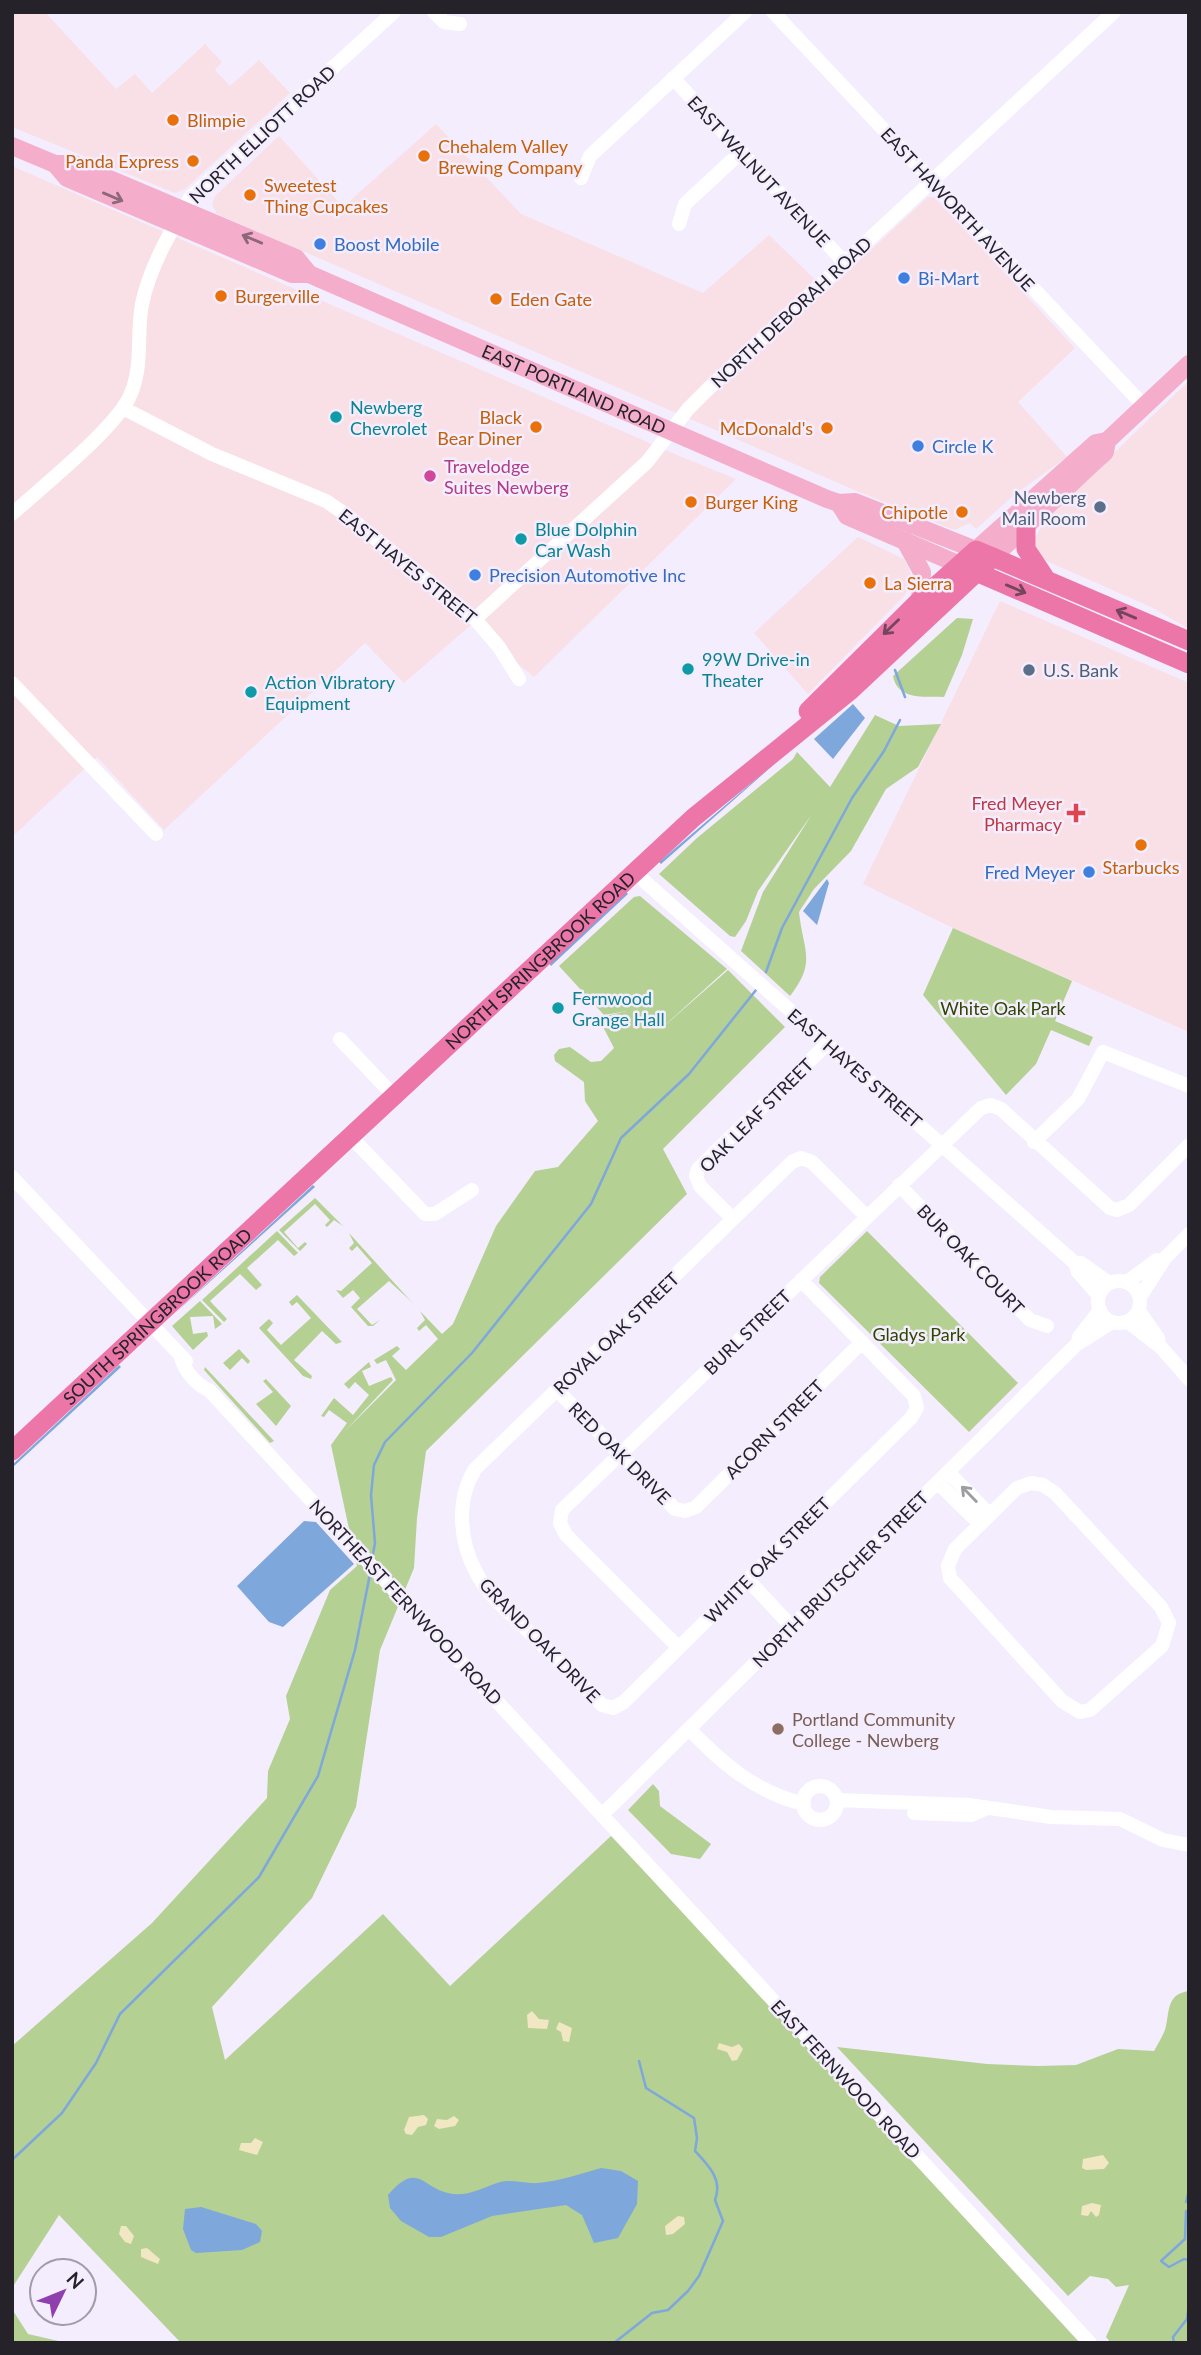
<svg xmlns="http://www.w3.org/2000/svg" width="1201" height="2355" viewBox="0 0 1201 2355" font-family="Lato,sans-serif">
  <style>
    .commercial { fill: #f9dfe6 }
    .green { fill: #b4d093 }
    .sand { fill: #f1e7c2 }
    .water { fill: #7ea7dc }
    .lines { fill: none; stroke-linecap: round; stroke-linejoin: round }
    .stream { stroke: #7ea7dc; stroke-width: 2.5 }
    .minor { stroke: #fff; stroke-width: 14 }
    .major { stroke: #f4adcb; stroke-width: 18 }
    .highway { stroke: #ed76a9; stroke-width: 19 }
    .oneway { stroke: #8c687a }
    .oneway2 { stroke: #75445d }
    .oneway3 { stroke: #9d9c9f }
    .food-dot { fill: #e8710a; stroke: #f4edfe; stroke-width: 2.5 }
    .shop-dot { fill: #3f7fe0; stroke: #f4edfe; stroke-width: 2.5 }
    .culture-dot { fill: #0f9aa8; stroke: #f4edfe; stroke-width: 2.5 }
    .hotel-dot { fill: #d1479c; stroke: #f4edfe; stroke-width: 2.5 }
    .service-dot { fill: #5c6f8a; stroke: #f4edfe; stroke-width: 2.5 }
    .health-dot { fill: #e0444e; stroke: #f4edfe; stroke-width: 2.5 }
    .education-dot { fill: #8d6e63; stroke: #f4edfe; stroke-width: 2.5 }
    .labels { text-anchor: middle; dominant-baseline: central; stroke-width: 5; stroke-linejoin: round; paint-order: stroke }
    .food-label { font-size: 18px; fill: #c56008; stroke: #f4edfe; text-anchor: start }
    .street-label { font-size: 18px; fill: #25222a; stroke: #f4edfe }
    .shop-label { font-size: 18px; fill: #366cbe; stroke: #f4edfe; text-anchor: start }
    .culture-label { font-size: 18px; fill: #0d838f; stroke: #f4edfe; text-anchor: start }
    .hotel-label { font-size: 18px; fill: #b23c85; stroke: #f4edfe; text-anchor: start }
    .service-label { font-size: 18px; fill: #4e5e75; stroke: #f4edfe; text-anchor: end }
    .health-label { font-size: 18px; fill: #be3a42; stroke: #f4edfe; text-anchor: end }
    .park-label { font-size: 18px; fill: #2e4600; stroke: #f4edfe }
    .education-label { font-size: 18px; fill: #785e54; stroke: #f4edfe; text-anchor: start }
  </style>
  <rect width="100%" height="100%" fill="#f4edfe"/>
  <!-- commercial -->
  <path class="commercial" d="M 12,12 L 45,12 L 116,89 L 135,74 L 152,93 L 205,44 L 222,62 L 215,70 L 230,86 L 259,60 L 290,93 L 185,189 L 175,193 L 12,127 Z
    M 436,124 L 521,214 L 703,293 L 769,235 L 827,291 L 928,197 L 934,197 L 1075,348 L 1018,402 L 1067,457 L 1014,495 L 976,529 L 970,523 L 954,530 L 852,489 L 217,214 L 212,205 L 215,196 L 279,136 L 343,207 Z
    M 12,166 L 677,455 L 736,479 L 534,677 L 471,625 L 404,683 L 365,643 L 164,830 L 97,757 L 12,837 Z
    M 1189,381 L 1189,629 L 1151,607 L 1044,560 L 1036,548 L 1035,539 L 1045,519 Z
    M 858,537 L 904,559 L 912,576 L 911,584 L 904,596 L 808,694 L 754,633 Z
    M 1000,601 L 1189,683 L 1189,1032 L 953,928 L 863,884 Z"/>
  <!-- green -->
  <path class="green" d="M 957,618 L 973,619 L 962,655 L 944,697 C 924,696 898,701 893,676 Z
    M 875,715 L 899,726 L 941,724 L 918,767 L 886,789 L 851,851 L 814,889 L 799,912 C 803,951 817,961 790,996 L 741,951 L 763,892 L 812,814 L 758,891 L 746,921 L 735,937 L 730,936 L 659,874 L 697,838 L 793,759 L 797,752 L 830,787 Z
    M 640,896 L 727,969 L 654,1035 L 728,970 L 785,1027 L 663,1149 L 687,1194 L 426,1451 L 417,1518 L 414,1568 L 380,1650 L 356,1807 L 312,1898 L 212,2007 L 225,2060 L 383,1914 L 450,1986 L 611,1836 L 892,2132 L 890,2137 L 1080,2343 L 181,2343 L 59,2215 L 12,2288 L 12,2046 L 152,1923 L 267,1798 L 268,1771 L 290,1719 L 286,1696 L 330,1590 L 357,1566 L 331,1445 L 347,1423 L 329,1410 L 324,1417 L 321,1416 L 334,1398 L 353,1415 L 369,1395 L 355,1382 L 349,1389 L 344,1384 L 369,1362 L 371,1367 L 362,1371 L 369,1386 L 391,1377 L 393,1380 L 344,1432 L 396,1380 L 386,1360 L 377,1364 L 374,1360 L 397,1346 L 400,1349 L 392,1356 L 406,1370 L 438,1339 L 426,1325 L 419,1331 L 417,1328 L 425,1320 L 420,1311 L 442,1334 L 453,1324 L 496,1226 L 535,1171 L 558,1167 L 598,1121 L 585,1101 L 584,1082 L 555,1061 L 554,1055 L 559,1049 L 570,1047 L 591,1062 L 601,1061 L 614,1048 L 601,1023 L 605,1016 L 627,1011 L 604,1015 L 559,966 L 634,897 Z
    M 953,928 L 1072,981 L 1055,1021 L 1093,1037 L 1089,1046 L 1051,1030 L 1036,1064 L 1006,1095 L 923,995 Z
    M 315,1198 L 343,1226 L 334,1220 L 327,1227 L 325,1225 L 330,1220 L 315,1204 L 284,1232 L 298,1248 L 305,1242 L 307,1244 L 300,1251 L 279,1230 Z
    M 277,1231 L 298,1253 L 294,1256 L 278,1240 L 247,1268 L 262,1285 L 256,1290 L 240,1274 L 210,1301 L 227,1319 L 224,1322 L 202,1300 Z
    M 867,1231 L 1018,1383 L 969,1432 L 819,1283 L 820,1277 Z
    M 349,1233 L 408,1298 L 415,1305 L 389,1281 L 357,1309 L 372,1325 L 380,1320 L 373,1326 L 368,1326 L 351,1307 L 360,1298 L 353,1290 L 343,1298 L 336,1290 L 341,1291 L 372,1263 L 357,1246 L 352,1251 L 349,1248 L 354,1243 Z
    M 297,1295 L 342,1342 L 336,1344 L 322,1331 L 294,1360 L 312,1376 L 311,1379 L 303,1376 L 259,1328 L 269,1319 L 273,1323 L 267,1330 L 281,1345 L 311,1318 L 297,1302 L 292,1306 L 289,1302 Z
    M 200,1301 L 222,1324 L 215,1329 L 213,1316 L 190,1317 L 193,1334 L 207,1332 L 208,1336 L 193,1350 L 172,1326 Z
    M 239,1349 L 250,1361 L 248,1364 L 242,1358 L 230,1370 L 223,1363 Z
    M 205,1367 L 274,1441 L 270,1443 L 204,1370 Z
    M 266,1379 L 291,1406 L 276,1426 L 256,1404 L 273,1392 L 263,1381 Z
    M 653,1784 L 659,1791 L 660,1806 L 711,1844 L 700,1859 L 671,1854 L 628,1810 Z
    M 1189,1991 L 1189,2343 L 1111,2343 L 1106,2337 L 1129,2285 L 1116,2287 L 1108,2279 L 1090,2276 L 1068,2296 L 837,2047 L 987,2064 L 1038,2066 L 1076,2065 L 1118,2049 L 1154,2051 C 1158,2044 1162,2037 1165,2030 C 1170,2014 1165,1994 1189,1991 Z
    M 12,2309 L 28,2334 L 67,2343 L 12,2343 Z"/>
  <!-- sand -->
  <path class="sand" d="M 532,2011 L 539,2019 L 549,2020 L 547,2029 L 528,2028 L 527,2015 Z
    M 559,2022 L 572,2028 L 569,2042 L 563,2041 L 561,2032 L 556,2029 Z
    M 719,2043 L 732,2047 L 739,2044 L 743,2049 L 737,2060 L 732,2061 L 727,2052 L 717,2049 Z
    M 424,2115 L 428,2119 L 426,2125 L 418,2127 L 412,2135 L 406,2134 L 404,2130 L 409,2117 Z
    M 454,2116 L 459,2120 L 455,2126 L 439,2129 L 434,2126 L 437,2119 L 447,2120 Z
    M 255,2138 L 263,2142 L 257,2155 L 239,2150 L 241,2143 L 251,2143 Z
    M 1103,2155 L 1109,2163 L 1104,2169 L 1086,2170 L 1082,2168 L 1083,2159 Z
    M 1092,2203 L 1101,2205 L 1099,2215 L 1096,2217 L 1091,2211 L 1088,2216 L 1081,2215 L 1082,2206 Z
    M 678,2216 L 684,2217 L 685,2224 L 673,2234 L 666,2235 L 665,2226 Z
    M 121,2226 L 126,2226 L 134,2236 L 131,2244 L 125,2242 L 119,2234 Z
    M 147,2248 L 160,2259 L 158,2264 L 141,2257 L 141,2249 Z"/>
  <!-- water -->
  <path class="water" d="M 853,704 L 865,718 L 833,759 L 814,739 Z
    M 796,745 L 661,864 L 659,862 Z
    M 827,879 L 829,883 L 817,925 L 803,911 Z
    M 626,892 L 628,894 L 551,966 L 549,963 Z
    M 313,1185 L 315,1187 L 173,1315 Z
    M 119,1365 L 121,1367 L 12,1468 L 12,1465 Z
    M 304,1521 L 316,1522 L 354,1564 L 283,1627 L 269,1622 L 237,1586 Z
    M 601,2168 L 621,2171 L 638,2181 L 637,2204 L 618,2238 L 594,2243 L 582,2215 L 566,2205 L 492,2216 L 441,2237 L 429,2237 L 401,2221 L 390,2208 L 388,2195 C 418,2161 421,2187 448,2193 C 467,2198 483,2187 500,2182 C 511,2179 526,2184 538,2183 C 559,2181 581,2174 601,2168 Z
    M 201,2207 L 256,2224 L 262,2231 L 260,2242 L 242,2250 L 196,2253 L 191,2250 L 183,2229 L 185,2209 Z"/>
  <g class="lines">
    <!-- stream -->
    <path class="stream" d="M 895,670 L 905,697
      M 766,972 L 782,928 L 852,798 L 884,751 L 900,720
      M 373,1554 L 375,1543 L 371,1495 L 374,1465 L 385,1442 L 472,1353 L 591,1204 L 621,1138 L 689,1074 L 756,990
      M 12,2160 L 62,2113 L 96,2063 L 120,2014 L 259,1877 L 318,1776 L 355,1650 L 370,1574
      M 1186,2202 L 1189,2190
      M 1186,2211 L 1185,2239 L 1161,2261 L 1169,2267 L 1184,2259 L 1189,2260
      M 614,2343 L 652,2313 L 668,2310 L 688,2291 L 699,2276 L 723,2221 L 715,2200 C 723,2180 709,2166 695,2151 L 697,2138 L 694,2118 L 646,2088 L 639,2061
      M 1174,2343 L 1173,2337 L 1187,2319 L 1189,2304"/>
    <!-- minor -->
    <path class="minor" d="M 434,12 L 444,22 L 460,24
      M 773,12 L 1144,406
      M 673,78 L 845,263
      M 581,178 L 590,156 L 745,12
      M 679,224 L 685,204 L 741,152
      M 123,408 L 212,454 L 326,501 L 345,514 L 475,619 L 499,647 L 519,679
      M 12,514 C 42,487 112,431 129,398 C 144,367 136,336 142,304 C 150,266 171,231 190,198 L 394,12
      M 475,619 L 647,462 L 688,409 L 709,388 L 1114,12
      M 12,683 L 156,834
      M 634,872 L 1076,1264 L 1081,1263 L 1109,1283
      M 340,1039 L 394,1096
      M 351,1137 L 425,1214 L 435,1214 L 472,1190
      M 1034,1142 L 1078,1099 L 1103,1052 L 1189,1086
      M 12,1177 L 186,1361
      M 899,1185 L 1030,1320 L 1047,1326
      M 733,1219 L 700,1186 L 696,1176 L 698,1169 L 827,1044
      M 1076,1265 L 1078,1272 L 1099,1296
      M 801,1280 L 914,1396 L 917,1408 L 911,1418 L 624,1702 L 613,1708 L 602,1705 C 576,1678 549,1652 522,1625 C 506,1609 486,1593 476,1572 C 459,1540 456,1500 475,1469 L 792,1162 L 801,1158 L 812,1162 L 866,1216
      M1098 1302a21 21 0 1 1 42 0a21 21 0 1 1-42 0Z
      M 1127,1282 L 1157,1260
      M 1140,1297 L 1165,1258 L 1189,1234
      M 1139,1311 L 1158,1338 L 1159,1345 L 1189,1379
      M 1128,1322 L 1158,1345
      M 1079,1343 L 1112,1322
      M 181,1358 C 185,1371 196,1385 209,1390 L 1090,2343
      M 557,1390 L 675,1509 L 685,1511 L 696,1507 L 862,1342
      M 948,1472 L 990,1515
      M 938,1483 L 980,1524
      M 1031,1483 L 1043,1485 L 1055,1493 L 1161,1607 L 1169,1623 L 1162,1646 L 1090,1710 L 1080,1712 L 1062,1701 L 950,1578 L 948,1566 L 955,1549 L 1017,1488 Z
      M 748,1580 L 792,1627
      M 678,1647 L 566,1535 L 560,1523 L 562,1510 L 981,1108 L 991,1105 L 1001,1109 L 1110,1208 L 1117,1210 L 1129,1205 L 1189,1145
      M 689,1729 C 723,1764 755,1792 804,1804
      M803 1803a17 17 0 1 1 34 0a17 17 0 1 1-34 0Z
      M 837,1800 L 969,1805 L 1051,1817 L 1120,1819 L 1163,1840 L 1189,1845
      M 914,1813 L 971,1815 L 985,1809
      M 602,1815 L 1078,1343 L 1079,1337 L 1100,1310"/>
    <!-- major -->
    <g class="major">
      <path d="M 12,146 L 55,164 L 74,164 L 296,258 L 309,274"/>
      <path id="s1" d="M 55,164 L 67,178 L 292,274 L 309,274 L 827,499 L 839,503 L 855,502 L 976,550 L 1096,443 L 1107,441"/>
      <path d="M 839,503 L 847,516 L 960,565"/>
      <path d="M 905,541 L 922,572 L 920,600"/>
      <path d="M 993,557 L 1095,461 L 1105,452 L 1107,441 L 1189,364"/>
    </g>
    <!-- highway -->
    <g class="highway">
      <path d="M 1026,527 L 1026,549 L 1044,576"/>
      <path d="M 967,568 L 1189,664"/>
      <path d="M 808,711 L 920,600 L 976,550 L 1189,641"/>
      <path id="s2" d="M 12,1451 L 693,818 L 851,690 L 993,557"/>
    </g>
  </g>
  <!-- one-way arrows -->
  <defs><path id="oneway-shaft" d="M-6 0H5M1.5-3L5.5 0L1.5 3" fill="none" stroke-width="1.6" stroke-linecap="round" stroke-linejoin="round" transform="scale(1.75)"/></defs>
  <g class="oneway">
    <use href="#oneway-shaft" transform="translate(113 197) rotate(23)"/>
    <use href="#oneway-shaft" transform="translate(252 239) rotate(-157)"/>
  </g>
  <g class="oneway2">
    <use href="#oneway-shaft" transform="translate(1016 589) rotate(23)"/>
    <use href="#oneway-shaft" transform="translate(1126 614) rotate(-157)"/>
    <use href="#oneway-shaft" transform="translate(891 627) rotate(136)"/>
  </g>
  <use class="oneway3" href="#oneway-shaft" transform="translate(969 1494) rotate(-134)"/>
  <!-- markers -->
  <g class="food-dot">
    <circle cx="173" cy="120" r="7"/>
    <circle cx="424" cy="156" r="7"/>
    <circle cx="193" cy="161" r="7"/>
    <circle cx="250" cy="195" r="7"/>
    <circle cx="221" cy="296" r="7"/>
    <circle cx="496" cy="299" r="7"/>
    <circle cx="536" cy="427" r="7"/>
    <circle cx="827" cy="428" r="7"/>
    <circle cx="691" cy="502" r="7"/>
    <circle cx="962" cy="512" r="7"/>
    <circle cx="870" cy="583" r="7"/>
    <circle cx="1141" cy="845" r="7"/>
  </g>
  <g class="shop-dot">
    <circle cx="320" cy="244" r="7"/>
    <circle cx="904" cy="278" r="7"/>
    <circle cx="918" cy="446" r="7"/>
    <circle cx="475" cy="575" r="7"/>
    <circle cx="1089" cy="872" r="7"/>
  </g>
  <g class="culture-dot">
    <circle cx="336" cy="417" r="7"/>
    <circle cx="521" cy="539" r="7"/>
    <circle cx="688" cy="669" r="7"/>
    <circle cx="251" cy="692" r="7"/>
    <circle cx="558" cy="1008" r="7"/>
  </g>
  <circle class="hotel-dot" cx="430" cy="476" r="7"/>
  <g class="service-dot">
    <circle cx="1100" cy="507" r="7"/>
    <circle cx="1029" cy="670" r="7"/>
  </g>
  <path class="health-dot" d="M1072.5 802.5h7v7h7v7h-7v7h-7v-7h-7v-7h7z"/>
  <circle class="education-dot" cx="778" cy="1729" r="7"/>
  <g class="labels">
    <!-- food labels -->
    <g class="food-label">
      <text x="187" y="120">Blimpie</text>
      <text x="438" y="146">Chehalem Valley<tspan x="438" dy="21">Brewing Company</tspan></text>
      <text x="179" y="161" text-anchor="end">Panda Express</text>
      <text x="264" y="185">Sweetest<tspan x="264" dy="21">Thing Cupcakes</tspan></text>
      <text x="235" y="296">Burgerville</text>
      <text x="510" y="299">Eden Gate</text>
      <text x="522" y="417" text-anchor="end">Black<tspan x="522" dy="21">Bear Diner</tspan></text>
      <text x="813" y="428" text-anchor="end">McDonald's</text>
      <text x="705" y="502">Burger King</text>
      <text x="948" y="512" text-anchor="end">Chipotle</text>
      <text x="884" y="583">La Sierra</text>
      <text x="1141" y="867" text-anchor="middle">Starbucks</text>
    </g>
    <!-- street labels -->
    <g class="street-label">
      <text transform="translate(262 134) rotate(-43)">NORTH ELLIOTT ROAD</text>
      <text transform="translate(759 171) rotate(47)">EAST WALNUT AVENUE</text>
      <text transform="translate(958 209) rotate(47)">EAST HAWORTH AVENUE</text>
      <text transform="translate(791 312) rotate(-43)">NORTH DEBORAH ROAD</text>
      <text stroke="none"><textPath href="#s1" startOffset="569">EAST PORTLAND ROAD</textPath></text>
      <text transform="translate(408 566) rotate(39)">EAST HAYES STREET</text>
      <text stroke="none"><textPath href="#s2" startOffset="721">NORTH SPRINGBROOK ROAD</textPath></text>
      <text transform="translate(855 1068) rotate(41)">EAST HAYES STREET</text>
      <text transform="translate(756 1115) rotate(-45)">OAK LEAF STREET</text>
      <text transform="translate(971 1259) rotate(46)">BUR OAK COURT</text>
      <text stroke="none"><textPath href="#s2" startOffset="198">SOUTH SPRINGBROOK ROAD</textPath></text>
      <text transform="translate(747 1332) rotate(-44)">BURL STREET</text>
      <text transform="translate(616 1333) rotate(-44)">ROYAL OAK STREET</text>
      <text transform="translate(774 1429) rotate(-45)">ACORN STREET</text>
      <text transform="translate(620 1453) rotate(45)">RED OAK DRIVE</text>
      <text transform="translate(767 1560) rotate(-45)">WHITE OAK STREET</text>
      <text transform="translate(840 1579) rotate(-45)">NORTH BRUTSCHER STREET</text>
      <text transform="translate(406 1602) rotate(47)">NORTHEAST FERNWOOD ROAD</text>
      <text transform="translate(540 1640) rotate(46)">GRAND OAK DRIVE</text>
      <text transform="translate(846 2079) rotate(47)">EAST FERNWOOD ROAD</text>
    </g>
    <!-- shop labels -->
    <g class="shop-label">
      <text x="334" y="244">Boost Mobile</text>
      <text x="918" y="278">Bi-Mart</text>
      <text x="932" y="446">Circle K</text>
      <text x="489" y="575">Precision Automotive Inc</text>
      <text x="1075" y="872" text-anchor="end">Fred Meyer</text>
    </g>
    <!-- culture labels -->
    <g class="culture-label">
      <text x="350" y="407">Newberg<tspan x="350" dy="21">Chevrolet</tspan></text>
      <text x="535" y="529">Blue Dolphin<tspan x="535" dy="21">Car Wash</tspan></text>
      <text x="702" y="659">99W Drive-in<tspan x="702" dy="21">Theater</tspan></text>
      <text x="265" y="682">Action Vibratory<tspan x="265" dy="21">Equipment</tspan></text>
      <text x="572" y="998">Fernwood<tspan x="572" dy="21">Grange Hall</tspan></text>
    </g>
    <!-- hotel labels -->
    <g class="hotel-label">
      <text x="444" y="466">Travelodge<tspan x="444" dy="21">Suites Newberg</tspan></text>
    </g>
    <!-- service labels -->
    <g class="service-label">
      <text x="1086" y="497">Newberg<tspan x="1086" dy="21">Mail Room</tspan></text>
      <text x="1043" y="670" text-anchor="start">U.S. Bank</text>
    </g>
    <!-- health labels -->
    <g class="health-label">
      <text x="1062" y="803">Fred Meyer<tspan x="1062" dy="21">Pharmacy</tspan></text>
    </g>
    <!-- park labels -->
    <g class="park-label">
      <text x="1003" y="1008">White Oak Park</text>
      <text x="919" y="1334">Gladys Park</text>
    </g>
    <!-- education labels -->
    <g class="education-label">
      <text x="792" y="1719">Portland Community<tspan x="792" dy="21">College - Newberg</tspan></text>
    </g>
  </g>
  <!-- border -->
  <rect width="1201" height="2355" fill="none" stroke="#25222a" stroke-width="28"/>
  <!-- north arrow -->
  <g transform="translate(63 2292) rotate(47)"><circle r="33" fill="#f4edfe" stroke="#a19ca9" stroke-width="2"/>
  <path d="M0-5L12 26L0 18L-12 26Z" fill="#903fae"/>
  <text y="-10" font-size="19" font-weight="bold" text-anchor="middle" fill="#25222a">N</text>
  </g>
</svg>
